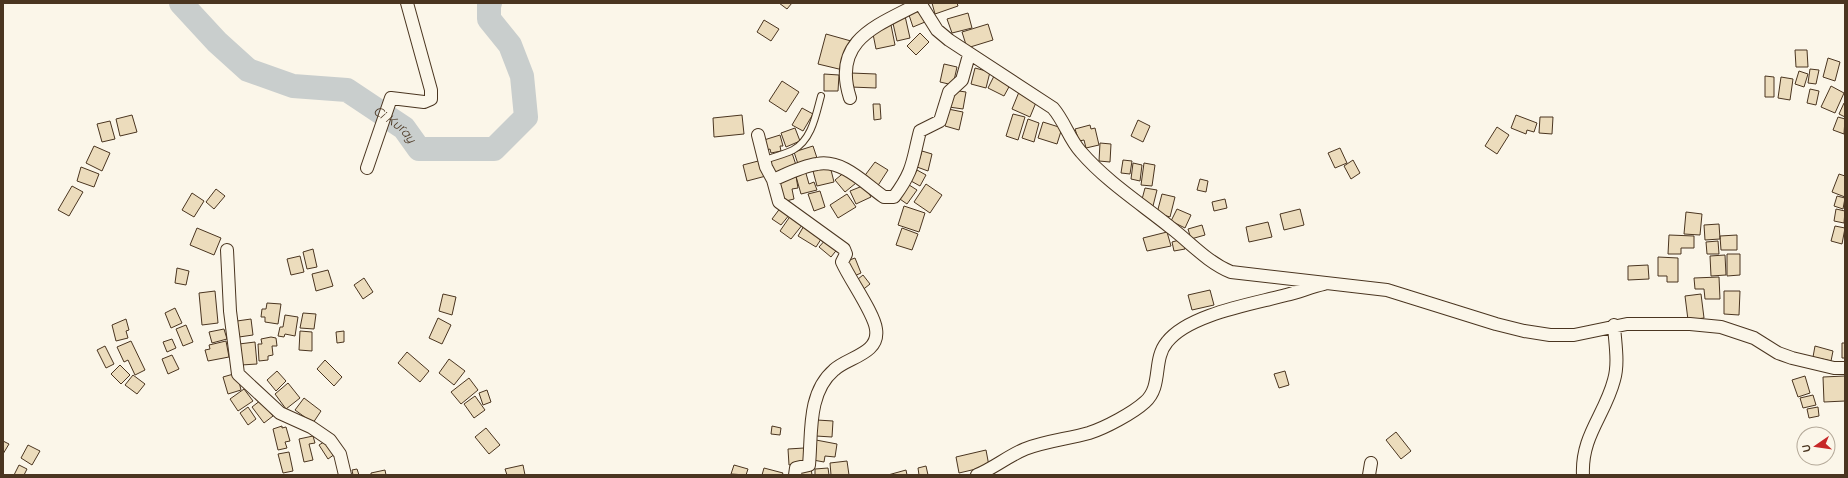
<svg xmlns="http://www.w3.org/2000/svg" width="1848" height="478" viewBox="0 0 1848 478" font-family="Quicksand,sans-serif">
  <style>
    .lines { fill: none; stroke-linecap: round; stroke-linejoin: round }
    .river { stroke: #c9cecd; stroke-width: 24 }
    .building { fill: #ecdcbc; stroke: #4a3520 }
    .service-casing { stroke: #4a3520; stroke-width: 8 }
    .minor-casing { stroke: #4a3520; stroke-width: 14 }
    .service { stroke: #fbf6e9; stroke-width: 6 }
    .minor { stroke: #fbf6e9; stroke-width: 12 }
    .labels { text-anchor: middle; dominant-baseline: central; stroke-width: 3; stroke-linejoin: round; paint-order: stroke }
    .water-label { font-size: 13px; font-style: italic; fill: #4a3520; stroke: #fbf6e9 }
  </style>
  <rect width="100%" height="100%" fill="#fbf6e9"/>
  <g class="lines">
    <!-- river -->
    <path class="river" id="s1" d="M 181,3 L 217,42 L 248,70 L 293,86 L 347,90 L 404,128 L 419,149 L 494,149 L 526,117 L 522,76 L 510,45 L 489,19 L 489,4 L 490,3"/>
  </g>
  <!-- building -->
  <path class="building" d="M 779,3 L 792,3 L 787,9 Z
    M 932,3 L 957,3 L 958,6 L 935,14 Z
    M 919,8 L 925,22 L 913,27 L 908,12 Z
    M 968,13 L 972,28 L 952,33 L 947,19 Z
    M 905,16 L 910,38 L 897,41 L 892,19 Z
    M 764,20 L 779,29 L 771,41 L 757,32 Z
    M 988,24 L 993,40 L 967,48 L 962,32 Z
    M 891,25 L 895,45 L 876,49 L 872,29 Z
    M 920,33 L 929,42 L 916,55 L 907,46 Z
    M 826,34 L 851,41 L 843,70 L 818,64 Z
    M 1795,50 L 1807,50 L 1808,67 L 1796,67 Z
    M 1828,58 L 1840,62 L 1835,81 L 1823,77 Z
    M 944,64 L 957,67 L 953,85 L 940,82 Z
    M 975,68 L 990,72 L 986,88 L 971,84 Z
    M 1810,69 L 1819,70 L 1816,84 L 1808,83 Z
    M 1799,71 L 1808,74 L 1804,87 L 1795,84 Z
    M 851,73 L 876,74 L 876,88 L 851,87 Z
    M 824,74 L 839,75 L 838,91 L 824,91 Z
    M 994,76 L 1010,85 L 1004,96 L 988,88 Z
    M 1765,76 L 1774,77 L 1774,97 L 1765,97 Z
    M 1781,77 L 1793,79 L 1790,100 L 1778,98 Z
    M 782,81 L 799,92 L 786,112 L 769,101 Z
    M 1831,86 L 1844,93 L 1835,113 L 1821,107 Z
    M 1810,89 L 1819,91 L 1816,105 L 1807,103 Z
    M 952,90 L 966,92 L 963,109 L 949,107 Z
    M 1019,92 L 1037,100 L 1030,117 L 1012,109 Z
    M 1844,103 L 1845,104 L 1845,117 L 1839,114 Z
    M 873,104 L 880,104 L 881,119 L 874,120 Z
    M 802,108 L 813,114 L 803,131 L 792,125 Z
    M 948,109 L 963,112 L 959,130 L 945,126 Z
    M 1013,114 L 1025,117 L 1018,140 L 1006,136 Z
    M 132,115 L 137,132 L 120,136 L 116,119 Z
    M 742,115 L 744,134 L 714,137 L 713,118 Z
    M 1516,115 L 1537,123 L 1534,132 L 1527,130 L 1526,134 L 1511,128 Z
    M 1540,117 L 1553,117 L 1552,134 L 1539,133 Z
    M 1838,117 L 1845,119 L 1844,134 L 1833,130 Z
    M 1028,119 L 1039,123 L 1034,142 L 1022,138 Z
    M 1138,120 L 1150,126 L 1143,142 L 1131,136 Z
    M 110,121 L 115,139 L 102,142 L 97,124 Z
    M 1043,122 L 1062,128 L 1057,144 L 1038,138 Z
    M 1090,125 L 1091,129 L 1095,128 L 1099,145 L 1086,148 L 1084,140 L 1079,141 L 1075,129 Z
    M 1497,127 L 1509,135 L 1497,154 L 1485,146 Z
    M 795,128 L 800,141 L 786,147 L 781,133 Z
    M 780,135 L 783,146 L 780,146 L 781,151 L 771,153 L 770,149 L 767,150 L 764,140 Z
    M 1100,143 L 1111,144 L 1110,162 L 1099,161 Z
    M 94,146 L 110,153 L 102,171 L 86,163 Z
    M 813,146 L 818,161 L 799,167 L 794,152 Z
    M 1340,148 L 1347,163 L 1335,168 L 1328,153 Z
    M 922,151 L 932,154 L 928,171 L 917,167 Z
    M 792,153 L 797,168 L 774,175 L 769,160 Z
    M 762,160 L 766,176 L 747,181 L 743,165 Z
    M 1123,160 L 1132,161 L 1130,174 L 1121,173 Z
    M 1353,160 L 1360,173 L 1351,179 L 1344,166 Z
    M 875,162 L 888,170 L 877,187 L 863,178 Z
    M 1133,163 L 1142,165 L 1140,181 L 1131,179 Z
    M 1144,163 L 1155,165 L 1152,186 L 1141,185 Z
    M 830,166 L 834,182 L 817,186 L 813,171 Z
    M 81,167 L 99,174 L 94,187 L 77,181 Z
    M 805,170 L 809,184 L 814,182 L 817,190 L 801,194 L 795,173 Z
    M 917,170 L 926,175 L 920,186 L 911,181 Z
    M 846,171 L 856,183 L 845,192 L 835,180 Z
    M 1839,174 L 1845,176 L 1845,197 L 1832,192 Z
    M 796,176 L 798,188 L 792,189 L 794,199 L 782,202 L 777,181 Z
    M 1200,179 L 1208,181 L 1206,192 L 1197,190 Z
    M 906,183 L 917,190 L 907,204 L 897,197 Z
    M 926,184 L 942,195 L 930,213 L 914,202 Z
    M 865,185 L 871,197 L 856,204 L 850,191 Z
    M 72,186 L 83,192 L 69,216 L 58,210 Z
    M 1145,188 L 1157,190 L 1153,206 L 1141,203 Z
    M 216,189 L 225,196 L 214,209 L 206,202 Z
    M 820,191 L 825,207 L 814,211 L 808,194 Z
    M 192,193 L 204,201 L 194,217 L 182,210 Z
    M 847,194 L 856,207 L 838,218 L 830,205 Z
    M 1162,194 L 1175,197 L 1170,217 L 1157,213 Z
    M 1837,196 L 1845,198 L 1843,209 L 1834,206 Z
    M 1225,199 L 1227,208 L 1214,211 L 1212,202 Z
    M 904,206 L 925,213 L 919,232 L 898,225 Z
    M 781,207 L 790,214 L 781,225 L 772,219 Z
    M 1177,209 L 1191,215 L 1185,228 L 1171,221 Z
    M 1300,209 L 1304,225 L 1284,230 L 1280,214 Z
    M 1836,209 L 1845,211 L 1844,223 L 1834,221 Z
    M 1686,212 L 1702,214 L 1700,235 L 1684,234 Z
    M 791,215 L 803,224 L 791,239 L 780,231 Z
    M 1268,222 L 1272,237 L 1249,242 L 1246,227 Z
    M 805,224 L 823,236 L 816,247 L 798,236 Z
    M 1719,224 L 1720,239 L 1705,240 L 1704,225 Z
    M 1202,225 L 1205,235 L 1191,239 L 1188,229 Z
    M 1835,226 L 1845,228 L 1842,244 L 1831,241 Z
    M 197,228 L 221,238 L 214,255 L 190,245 Z
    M 902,228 L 918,234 L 912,250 L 896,245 Z
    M 1167,232 L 1171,246 L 1147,251 L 1143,238 Z
    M 1669,235 L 1694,236 L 1694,248 L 1681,248 L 1681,254 L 1668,254 Z
    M 1737,235 L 1737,250 L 1721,250 L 1720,236 Z
    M 827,238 L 839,247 L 831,257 L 819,247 Z
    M 1183,239 L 1185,249 L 1174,251 L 1172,242 Z
    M 1718,241 L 1719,254 L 1707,254 L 1706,242 Z
    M 313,249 L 317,267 L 307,269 L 303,252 Z
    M 1727,254 L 1740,254 L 1740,275 L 1727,276 Z
    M 1725,255 L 1726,275 L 1711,276 L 1710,256 Z
    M 300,256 L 304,272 L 291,275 L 287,259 Z
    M 1658,257 L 1678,258 L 1678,282 L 1667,282 L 1667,276 L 1658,276 Z
    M 855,258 L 861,273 L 850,278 L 844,262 Z
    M 1648,265 L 1649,279 L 1628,280 L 1628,266 Z
    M 177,268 L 189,271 L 186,285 L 175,283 Z
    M 328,270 L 333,286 L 316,291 L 312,274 Z
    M 863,275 L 870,284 L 860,292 L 853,283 Z
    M 1719,277 L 1720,299 L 1705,299 L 1704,289 L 1695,289 L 1694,278 Z
    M 364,278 L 373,292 L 363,299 L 354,285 Z
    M 1210,290 L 1214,305 L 1192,310 L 1188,295 Z
    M 215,291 L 218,323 L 202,325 L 199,293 Z
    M 1724,291 L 1740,291 L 1739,315 L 1724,314 Z
    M 443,294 L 456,297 L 452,315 L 439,311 Z
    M 1701,294 L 1704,318 L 1688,320 L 1685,296 Z
    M 267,303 L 281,304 L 278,324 L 265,322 L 265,317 L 261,317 L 262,309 L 266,309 Z
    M 175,308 L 182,323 L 171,328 L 165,313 Z
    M 303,313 L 316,314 L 314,329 L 300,328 Z
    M 285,315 L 298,317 L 295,336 L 285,334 L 284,337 L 278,336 L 280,327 L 283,327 Z
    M 438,318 L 451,325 L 442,344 L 429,338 Z
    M 126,319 L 129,330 L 126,331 L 128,338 L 116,341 L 112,325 Z
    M 251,319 L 253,335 L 239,337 L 237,321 Z
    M 186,325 L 193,342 L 183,346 L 176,329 Z
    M 224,329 L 227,339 L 212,343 L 209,332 Z
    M 300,331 L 312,332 L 312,351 L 299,350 Z
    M 344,331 L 344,342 L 337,343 L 336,332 Z
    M 271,337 L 276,338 L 277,346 L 272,346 L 273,355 L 268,356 L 268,360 L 259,361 L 258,344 L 262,344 L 261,339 Z
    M 172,339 L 176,348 L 167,352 L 163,342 Z
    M 131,341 L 145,370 L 135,375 L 128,360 L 124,362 L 117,347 Z
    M 226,341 L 229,357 L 208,361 L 205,350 L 210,349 L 209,345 Z
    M 255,342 L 257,364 L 241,365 L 239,344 Z
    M 1842,343 L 1845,343 L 1845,358 L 1842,358 Z
    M 105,346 L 114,364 L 106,368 L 97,350 Z
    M 1815,346 L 1833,351 L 1831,361 L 1813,357 Z
    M 407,352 L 429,371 L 420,382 L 398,363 Z
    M 172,355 L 179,369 L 168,374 L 162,359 Z
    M 449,359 L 465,371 L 454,385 L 439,373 Z
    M 325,360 L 342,377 L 334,386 L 317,369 Z
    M 120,365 L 130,375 L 121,384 L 111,374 Z
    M 277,371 L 286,381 L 276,391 L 267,380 Z
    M 1285,371 L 1289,385 L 1279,388 L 1274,374 Z
    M 237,373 L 241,390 L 228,394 L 223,377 Z
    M 133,375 L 145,384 L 137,394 L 125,385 Z
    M 1805,376 L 1810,393 L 1798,397 L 1792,380 Z
    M 1845,376 L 1845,401 L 1824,402 L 1823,377 Z
    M 469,378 L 478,390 L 461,404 L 451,392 Z
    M 288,383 L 300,398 L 286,409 L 275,394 Z
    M 244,389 L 253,401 L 238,411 L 230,399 Z
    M 487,390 L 491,402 L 483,405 L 479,393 Z
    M 1813,395 L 1816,405 L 1803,408 L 1800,398 Z
    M 475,396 L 485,410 L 474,418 L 464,404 Z
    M 304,398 L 321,411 L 313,423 L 295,410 Z
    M 261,400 L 273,416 L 264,423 L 252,407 Z
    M 248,407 L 256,419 L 248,425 L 240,413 Z
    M 1818,407 L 1819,416 L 1809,418 L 1807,409 Z
    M 817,420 L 833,421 L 832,437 L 816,436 Z
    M 282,426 L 282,428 L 286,427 L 290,441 L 285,442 L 287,448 L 278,450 L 273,429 Z
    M 772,426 L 781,428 L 780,435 L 771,434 Z
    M 486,428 L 500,445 L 489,454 L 475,437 Z
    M 1396,432 L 1411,451 L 1401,459 L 1386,440 Z
    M 313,436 L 315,443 L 309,444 L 313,460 L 304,462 L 299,439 Z
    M 327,440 L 335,454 L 328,459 L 319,445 Z
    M 816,440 L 837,444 L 835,457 L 825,456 L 824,462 L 813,460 Z
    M 3,441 L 9,444 L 3,454 Z
    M 28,445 L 40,451 L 32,465 L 21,458 Z
    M 804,448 L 806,464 L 789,465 L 788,449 Z
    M 986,450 L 989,466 L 959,473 L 956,457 Z
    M 289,452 L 293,471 L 283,473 L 278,454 Z
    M 847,461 L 849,475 L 831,475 L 830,463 Z
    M 19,465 L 27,469 L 24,475 L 14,475 Z
    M 523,465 L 525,475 L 507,475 L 505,469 Z
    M 734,465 L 748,469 L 746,475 L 731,474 Z
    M 926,466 L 928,475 L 919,475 L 918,468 Z
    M 764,468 L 783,473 L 782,475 L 762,475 Z
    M 811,468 L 812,475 L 799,475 L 798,470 Z
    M 828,468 L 829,475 L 815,475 L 815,469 Z
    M 357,469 L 359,475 L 353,475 L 352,470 Z
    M 385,470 L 386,475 L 371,475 L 371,473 Z
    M 906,470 L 907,475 L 888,475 Z"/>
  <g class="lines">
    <defs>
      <path id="service" d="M 764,160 C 774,157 785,154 793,150 C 812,140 816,114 821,96"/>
      <path id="minor" d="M 920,3 L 937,30 L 949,40 L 1053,108 C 1065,122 1069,139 1081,152 C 1106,181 1140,203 1170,227 C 1191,243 1207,262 1231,272 L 1387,290 L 1496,324 L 1524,331 L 1550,335 L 1574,335 L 1627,324 L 1690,324 L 1721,327 L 1754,338 L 1778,353 L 1792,358 L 1834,368 L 1845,368
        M 850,98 C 831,39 879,25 920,3
        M 758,135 L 766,167 L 773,180 L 779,202 L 844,249 L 846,254 L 842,262 C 850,280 874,313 876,329 C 880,354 848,357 834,370 C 807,393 812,434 809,465 L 796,468 L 795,475
        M 367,168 L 391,98 L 424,102 L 431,99 L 431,90 L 407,3
        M 773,180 C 787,174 802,166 817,164 C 843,159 865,184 884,197 L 894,197 C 914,170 912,162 920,131 L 940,121 L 949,92 L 962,80 L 969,55
        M 227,250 L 230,311 L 238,374 L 280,413 L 311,427 L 330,440 L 340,454 L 345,475
        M 977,475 C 994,468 1008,456 1025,449 C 1046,441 1068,439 1089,433 C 1105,428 1133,413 1145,402 C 1163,386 1152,360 1167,342 C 1189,314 1253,304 1286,295 C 1299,292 1311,287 1324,284
        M 1369,475 L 1371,463
        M 1583,475 C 1581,436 1605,415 1614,380 C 1619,363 1615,343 1614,325"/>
    </defs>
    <!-- service casing -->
    <use href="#service" class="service-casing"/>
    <!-- minor casing -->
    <use href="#minor" class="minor-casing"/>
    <!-- service -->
    <use href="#service" class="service"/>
    <!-- minor -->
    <use href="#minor" class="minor"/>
  </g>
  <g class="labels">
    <!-- water labels -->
    <g class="water-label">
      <text stroke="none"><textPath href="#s1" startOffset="256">Ci Kuray</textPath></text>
    </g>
  </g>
  <!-- border -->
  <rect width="1848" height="478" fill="none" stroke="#4a3520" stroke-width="8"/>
  <!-- north arrow -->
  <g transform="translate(1816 446) rotate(257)"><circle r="19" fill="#fbf6e9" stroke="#b4a999"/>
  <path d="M0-3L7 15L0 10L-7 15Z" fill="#c62828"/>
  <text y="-6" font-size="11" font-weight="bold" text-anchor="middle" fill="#4a3520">U</text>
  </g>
</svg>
